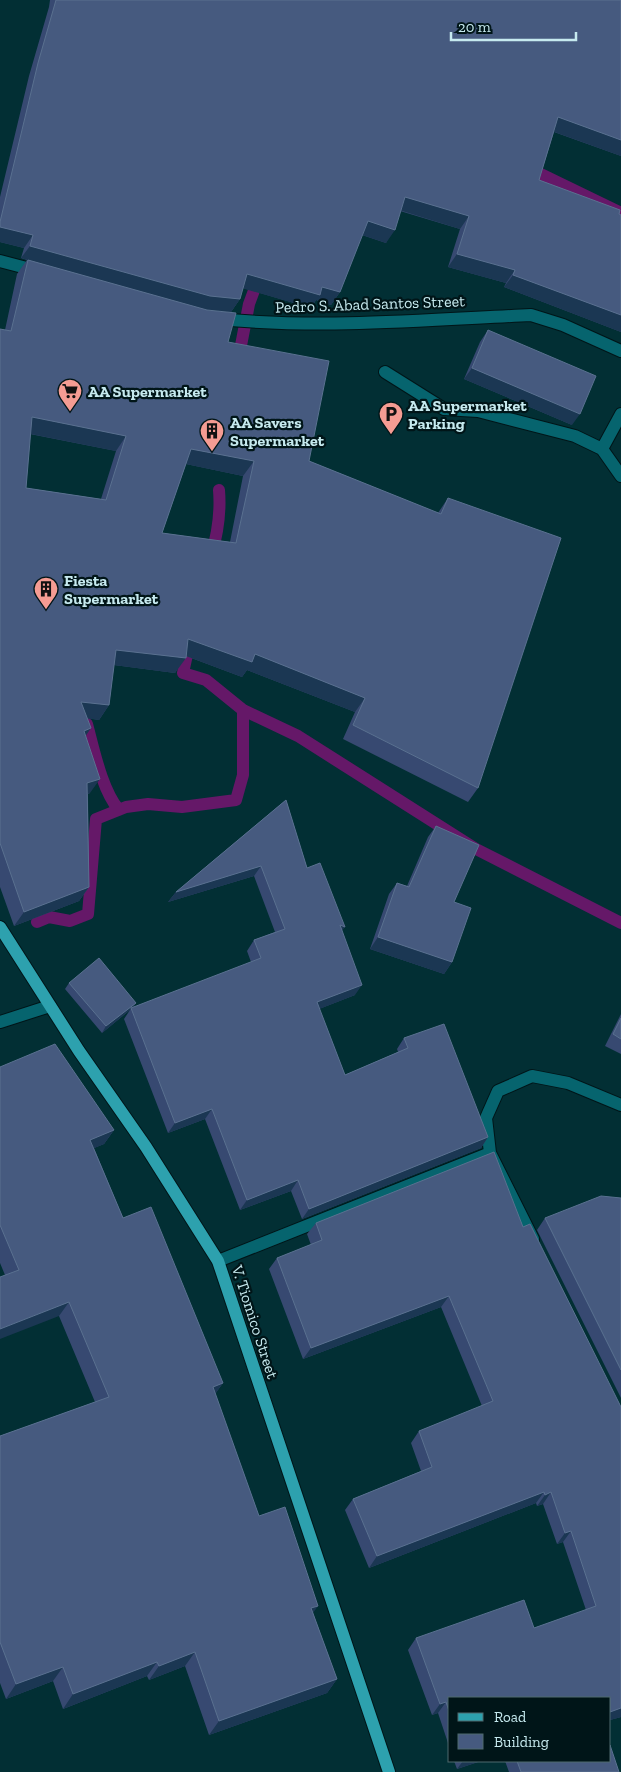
<svg xmlns="http://www.w3.org/2000/svg" width="621" height="1772" viewBox="0 0 621 1772" font-family="'Zilla Slab',serif">
  <style>
    .lines { fill: none; stroke-linecap: round; stroke-linejoin: round }
    .stream { stroke: #651868; stroke-width: 12 }
    .minor-casing { stroke: #001518; stroke-width: 14 }
    .major-casing { stroke: #001518; stroke-width: 14 }
    .minor { stroke: #06646e; stroke-width: 12 }
    .major { stroke: #2da1ae; stroke-width: 12 }
    .wall { fill: #374971; fill-rule: evenodd }
    .shaded-wall { fill: #1b3753 }
    .building { fill: #465a7f; stroke: #5a7190; fill-rule: evenodd }
    .labels { text-anchor: middle; dominant-baseline: central; stroke-width: 4.5; stroke-linejoin: round; paint-order: stroke }
    .street-label { font-size: 16px; fill: #c6eaef; stroke: #001518 }
    .poi-label { font-size: 16px; font-weight: bold; fill: #c6eaef; stroke: #001518; text-anchor: start }
  </style>
  <rect width="100%" height="100%" fill="#022f34"/>
  <g class="lines">
    <!-- stream -->
    <path class="stream" d="M 526,167 L 621,213
      M 238,361 L 249,304 L 259,277
      M 211,556 C 218,533 221,514 219,490
      M 190,641 L 183,673 L 206,680 L 243,710 L 298,736 L 476,849 L 621,923
      M 80,721 L 87,724 C 94,750 102,790 119,810
      M 37,922 L 49,917 L 70,921 L 88,914 L 96,819 L 126,807 L 148,804 L 182,807 L 236,800 L 243,775 L 243,710"/>
    <defs>
      <path id="minor" d="M 0,261 L 38,271
        M 219,319 C 323,329 427,320 531,315 L 563,325 L 621,351
        M 385,372 L 444,409 L 478,411 L 575,436 L 602,449 L 621,476
        M 602,449 L 621,414
        M 0,1022 L 50,1006
        M 533,1239 L 490,1153 L 486,1118 L 498,1091 L 532,1076 L 568,1083 L 621,1105
        M 218,1261 L 490,1153"/>
      <path id="major" d="M 0,927 L 79,1051 L 146,1147 L 218,1261 L 389,1772"/>
    </defs>
    <!-- minor casing -->
    <use href="#minor" class="minor-casing"/>
    <!-- major casing -->
    <use href="#major" class="major-casing"/>
    <!-- minor -->
    <use href="#minor" class="minor"/>
    <!-- major -->
    <use href="#major" class="major"/>
  </g>
  <!-- wall -->
  <path class="wall" d="M 50,0 L 621,0 L 621,156 L 554,132 L 539,180 L 621,215 L 621,332 L 504,287 L 506,283 L 448,267 L 460,229 L 400,211 L 386,243 L 362,235 L 340,292 L 331,305 L 316,300 L 311,308 L 243,288 L 240,299 L 231,312 L 204,309 L 228,342 L 309,461 L 438,513 L 448,498 L 478,788 L 468,802 L 343,739 L 355,712 L 247,670 L 242,677 L 186,656 L 175,673 L 114,665 L 109,705 L 99,720 L 87,718 L 86,736 L 90,793 L 88,794 L 89,887 L 79,901 L 14,926 L 0,887 L 0,329 L 5,330 L 17,274 L 27,260 L 21,258 L 24,248 L 0,242 L 0,197 L 29,76 L 49,7 ZM 30,434 L 116,451 L 101,499 L 26,488 ZM 186,464 L 243,476 L 230,542 L 162,533 Z
    M 488,330 L 572,425 L 464,379 L 480,342 Z
    M 286,800 L 307,868 L 342,931 L 355,995 L 319,1009 L 345,1075 L 398,1052 L 397,1049 L 404,1038 L 488,1137 L 481,1148 L 302,1219 L 291,1191 L 240,1210 L 205,1119 L 168,1133 L 124,1019 L 130,1010 L 102,1033 L 65,989 L 69,983 L 136,1003 L 132,1008 L 251,962 L 247,951 L 254,940 L 275,932 L 254,876 L 168,902 L 176,892 Z
    M 436,826 L 454,902 L 452,962 L 444,974 L 370,949 L 389,894 L 397,883 L 407,886 L 428,837 Z
    M 621,1014 L 621,1054 L 605,1046 Z
    M 0,1067 L 114,1130 L 104,1144 L 94,1148 L 123,1218 L 223,1383 L 215,1394 L 259,1516 L 313,1613 L 337,1679 L 327,1693 L 209,1735 L 185,1666 L 149,1680 L 147,1676 L 63,1709 L 53,1681 L 6,1699 L 0,1683 L 0,1436 L 95,1402 L 59,1316 L 5,1275 L 0,1263 Z
    M 621,1198 L 621,1398 L 537,1230 L 545,1218 Z
    M 316,1223 L 523,1227 L 621,1407 L 621,1717 L 610,1720 L 610,1698 L 450,1698 L 450,1749 L 438,1713 L 432,1715 L 408,1650 L 416,1638 L 534,1628 L 586,1610 L 563,1542 L 557,1544 L 543,1504 L 537,1506 L 536,1503 L 369,1568 L 345,1510 L 353,1499 L 421,1471 L 411,1443 L 419,1431 L 482,1406 L 441,1307 L 303,1359 L 269,1269 L 277,1258 L 311,1245 L 307,1234 Z
    M 454,1761 L 481,1761 L 457,1769 Z
    M 505,1761 L 610,1761 L 619,1772 L 509,1772 Z"/>
  <!-- shaded-wall -->
  <path class="shaded-wall" d="M 558,117 L 621,140 L 621,156 L 549,130 Z
    M 405,197 L 469,216 L 460,229 L 396,209 Z
    M 368,221 L 395,230 L 386,243 L 359,234 Z
    M 0,227 L 33,235 L 24,248 L 0,242 Z
    M 30,246 L 240,299 L 231,312 L 201,309 L 21,258 Z
    M 457,254 L 515,270 L 506,283 L 448,267 Z
    M 247,274 L 322,287 L 340,292 L 331,305 L 316,300 L 311,308 L 238,287 Z
    M 513,275 L 621,315 L 621,332 L 504,287 Z
    M 472,368 L 580,414 L 572,425 L 464,379 Z
    M 32,417 L 126,436 L 116,451 L 21,432 Z
    M 191,449 L 254,461 L 243,476 L 181,463 Z
    M 188,639 L 255,654 L 365,698 L 355,712 L 247,670 L 242,677 L 178,653 Z
    M 116,650 L 186,658 L 175,673 L 106,664 Z
    M 81,702 L 109,705 L 99,720 L 70,716 Z
    M 91,728 L 81,743 L 84,731 Z
    M 100,779 L 90,793 L 77,798 L 87,783 Z
    M 261,866 L 254,876 L 168,902 L 176,892 Z
    M 89,887 L 79,901 L 14,926 L 24,912 Z
    M 340,925 L 345,927 L 337,937 Z
    M 378,937 L 452,962 L 444,974 L 370,949 Z
    M 362,985 L 355,995 L 309,1013 L 317,1002 Z
    M 136,1003 L 132,1009 L 131,1008 L 130,1010 L 102,1033 L 106,1026 Z
    M 212,1109 L 205,1119 L 168,1133 L 175,1123 Z
    M 114,1130 L 104,1144 L 80,1154 L 90,1140 Z
    M 488,1137 L 481,1148 L 302,1219 L 309,1209 Z
    M 298,1180 L 291,1191 L 240,1210 L 247,1200 Z
    M 449,1296 L 441,1307 L 303,1359 L 311,1348 Z
    M 69,1302 L 59,1316 L 0,1339 L 0,1329 Z
    M 223,1383 L 213,1397 L 213,1387 Z
    M 544,1492 L 536,1503 L 369,1568 L 377,1556 Z
    M 551,1492 L 543,1504 L 537,1506 L 545,1495 Z
    M 571,1531 L 563,1542 L 557,1544 L 565,1533 Z
    M 318,1606 L 308,1620 L 311,1608 Z
    M 195,1652 L 185,1666 L 149,1680 L 159,1666 Z
    M 157,1662 L 147,1676 L 63,1709 L 73,1694 Z
    M 63,1667 L 53,1681 L 6,1699 L 16,1684 Z
    M 337,1679 L 327,1693 L 209,1735 L 219,1721 Z
    M 446,1702 L 438,1713 L 432,1715 L 440,1704 Z
    M 621,1708 L 621,1717 L 610,1720 L 610,1712 Z
    M 463,1761 L 481,1761 L 457,1769 Z"/>
  <!-- building -->
  <path class="building" d="M 56,0 L 621,0 L 621,140 L 558,117 L 539,180 L 620,210 L 619,214 L 621,215 L 621,315 L 513,275 L 515,270 L 457,254 L 469,216 L 405,197 L 395,230 L 368,221 L 340,292 L 322,287 L 320,295 L 247,274 L 240,299 L 210,296 L 30,246 L 33,235 L 0,227 L 0,222 L 38,63 Z
    M 28,260 L 207,310 L 236,313 L 228,342 L 329,361 L 309,461 L 441,514 L 448,498 L 561,538 L 478,788 L 353,725 L 365,698 L 255,654 L 252,662 L 188,639 L 186,658 L 116,650 L 109,705 L 81,702 L 91,728 L 84,731 L 100,779 L 87,783 L 89,887 L 24,912 L 0,843 L 0,329 L 11,331 ZM 32,417 L 126,436 L 106,500 L 26,488 ZM 191,449 L 254,461 L 236,543 L 162,533 Z
    M 488,330 L 596,376 L 580,414 L 472,368 Z
    M 286,800 L 307,868 L 320,863 L 345,927 L 340,925 L 362,985 L 317,1002 L 345,1075 L 408,1048 L 404,1038 L 444,1024 L 488,1137 L 309,1209 L 298,1180 L 247,1200 L 212,1109 L 175,1123 L 131,1008 L 261,958 L 254,940 L 285,929 L 261,866 L 176,892 Z
    M 436,826 L 479,845 L 454,902 L 471,908 L 452,962 L 378,937 L 397,883 L 409,887 Z
    M 99,958 L 136,1003 L 106,1026 L 69,983 Z
    M 621,1018 L 621,1039 L 613,1034 Z
    M 55,1044 L 114,1130 L 90,1140 L 123,1218 L 151,1207 L 223,1383 L 213,1387 L 259,1516 L 285,1507 L 318,1606 L 311,1608 L 337,1679 L 219,1721 L 195,1652 L 159,1666 L 157,1662 L 73,1694 L 63,1667 L 16,1684 L 0,1642 L 0,1436 L 109,1397 L 69,1302 L 0,1329 L 0,1277 L 19,1270 L 0,1225 L 0,1067 Z
    M 494,1152 L 523,1227 L 530,1224 L 621,1407 L 621,1708 L 610,1712 L 610,1698 L 450,1698 L 450,1714 L 446,1702 L 440,1704 L 416,1638 L 524,1600 L 534,1628 L 596,1606 L 571,1531 L 565,1533 L 551,1492 L 545,1495 L 544,1492 L 377,1556 L 353,1499 L 432,1467 L 419,1431 L 493,1401 L 449,1296 L 311,1348 L 277,1258 L 322,1240 L 316,1223 Z
    M 601,1196 L 621,1198 L 621,1370 L 545,1218 Z
    M 610,1745 L 619,1772 L 521,1772 L 517,1761 L 610,1761 Z"/>
  <!-- icons -->
  <defs>
    <symbol id="supermarket-pin" viewBox="-11 -11 22 30"><path d="M0 17L-7.5 6A9.5 9.5 0 1 1 7.5 6Z" fill="#f59c93" stroke="#001518"/><path d="M-6-5.5h2.5l.6 2H6L4.5 2H-2.5L-4.4-4H-6ZM-1.5 3.2a1.3 1.3 0 1 0 .1 0ZM3 3.2a1.3 1.3 0 1 0 .1 0Z" fill="#111"/></symbol>
    <symbol id="parking-pin" viewBox="-11 -11 22 30"><path d="M0 17L-7.5 6A9.5 9.5 0 1 1 7.5 6Z" fill="#f59c93" stroke="#001518"/><path d="M-3.5-5.5H1a3.5 3.5 0 0 1 0 7H-1V5.5H-3.5ZM-1-3.4V-.6H.8a1.4 1.4 0 0 0 0-2.8Z" fill="#111"/></symbol>
    <symbol id="building-pin" viewBox="-11 -11 22 30"><path d="M0 17L-7.5 6A9.5 9.5 0 1 1 7.5 6Z" fill="#f59c93" stroke="#001518"/><path d="M-4-6H4V6H1V3H-1V6H-4ZM-2.5-4.3h1.7v1.8h-1.7ZM.8-4.3h1.7v1.8H.8ZM-2.5-1h1.7V.8h-1.7ZM.8-1h1.7V.8H.8Z" fill="#111"/></symbol>
  </defs>
  <g fill-rule="evenodd">
    <use href="#supermarket-pin" x="56" y="377" width="28" height="38"/>
    <use href="#parking-pin" x="377" y="400" width="28" height="38"/>
    <use href="#building-pin" x="198" y="417" width="28" height="38"/>
    <use href="#building-pin" x="32" y="575" width="28" height="38"/>
  </g>
  <g class="labels">
    <!-- street labels -->
    <g class="street-label">
      <text transform="translate(370 304) rotate(-2)">Pedro S. Abad Santos Street</text>
      <text transform="translate(255 1322) rotate(72)">V. Tiomico Street</text>
    </g>
    <!-- poi labels -->
    <g class="poi-label">
      <text x="88" y="391">AA Supermarket</text>
      <text x="408" y="405">AA Supermarket<tspan x="408" dy="18">Parking</tspan></text>
      <text x="230" y="422">AA Savers<tspan x="230" dy="18">Supermarket</tspan></text>
      <text x="64" y="580">Fiesta<tspan x="64" dy="18">Supermarket</tspan></text>
    </g>
  </g>
  <!-- legend -->
  <rect x="448" y="1697" width="162" height="65" fill="#001518" stroke="#4f6a6e"/>
  <rect x="458" y="1713" width="25" height="8" fill="#2da1ae" stroke="#4f6a6e"/>
  <text x="494" y="1722" font-size="15" fill="#c6eaef">Road</text>
  <rect x="458" y="1734" width="25" height="15" fill="#465a7f" stroke="#4f6a6e"/>
  <text x="494" y="1747" font-size="15" fill="#c6eaef">Building</text>
  <!-- scale -->
  <path d="M451 32v8h125v-8" fill="none" stroke="#c6eaef" stroke-width="2.5"/>
  <text x="458" y="32" font-size="15" fill="#c6eaef" stroke="#001518" stroke-width="4" paint-order="stroke">20 m</text>
</svg>
